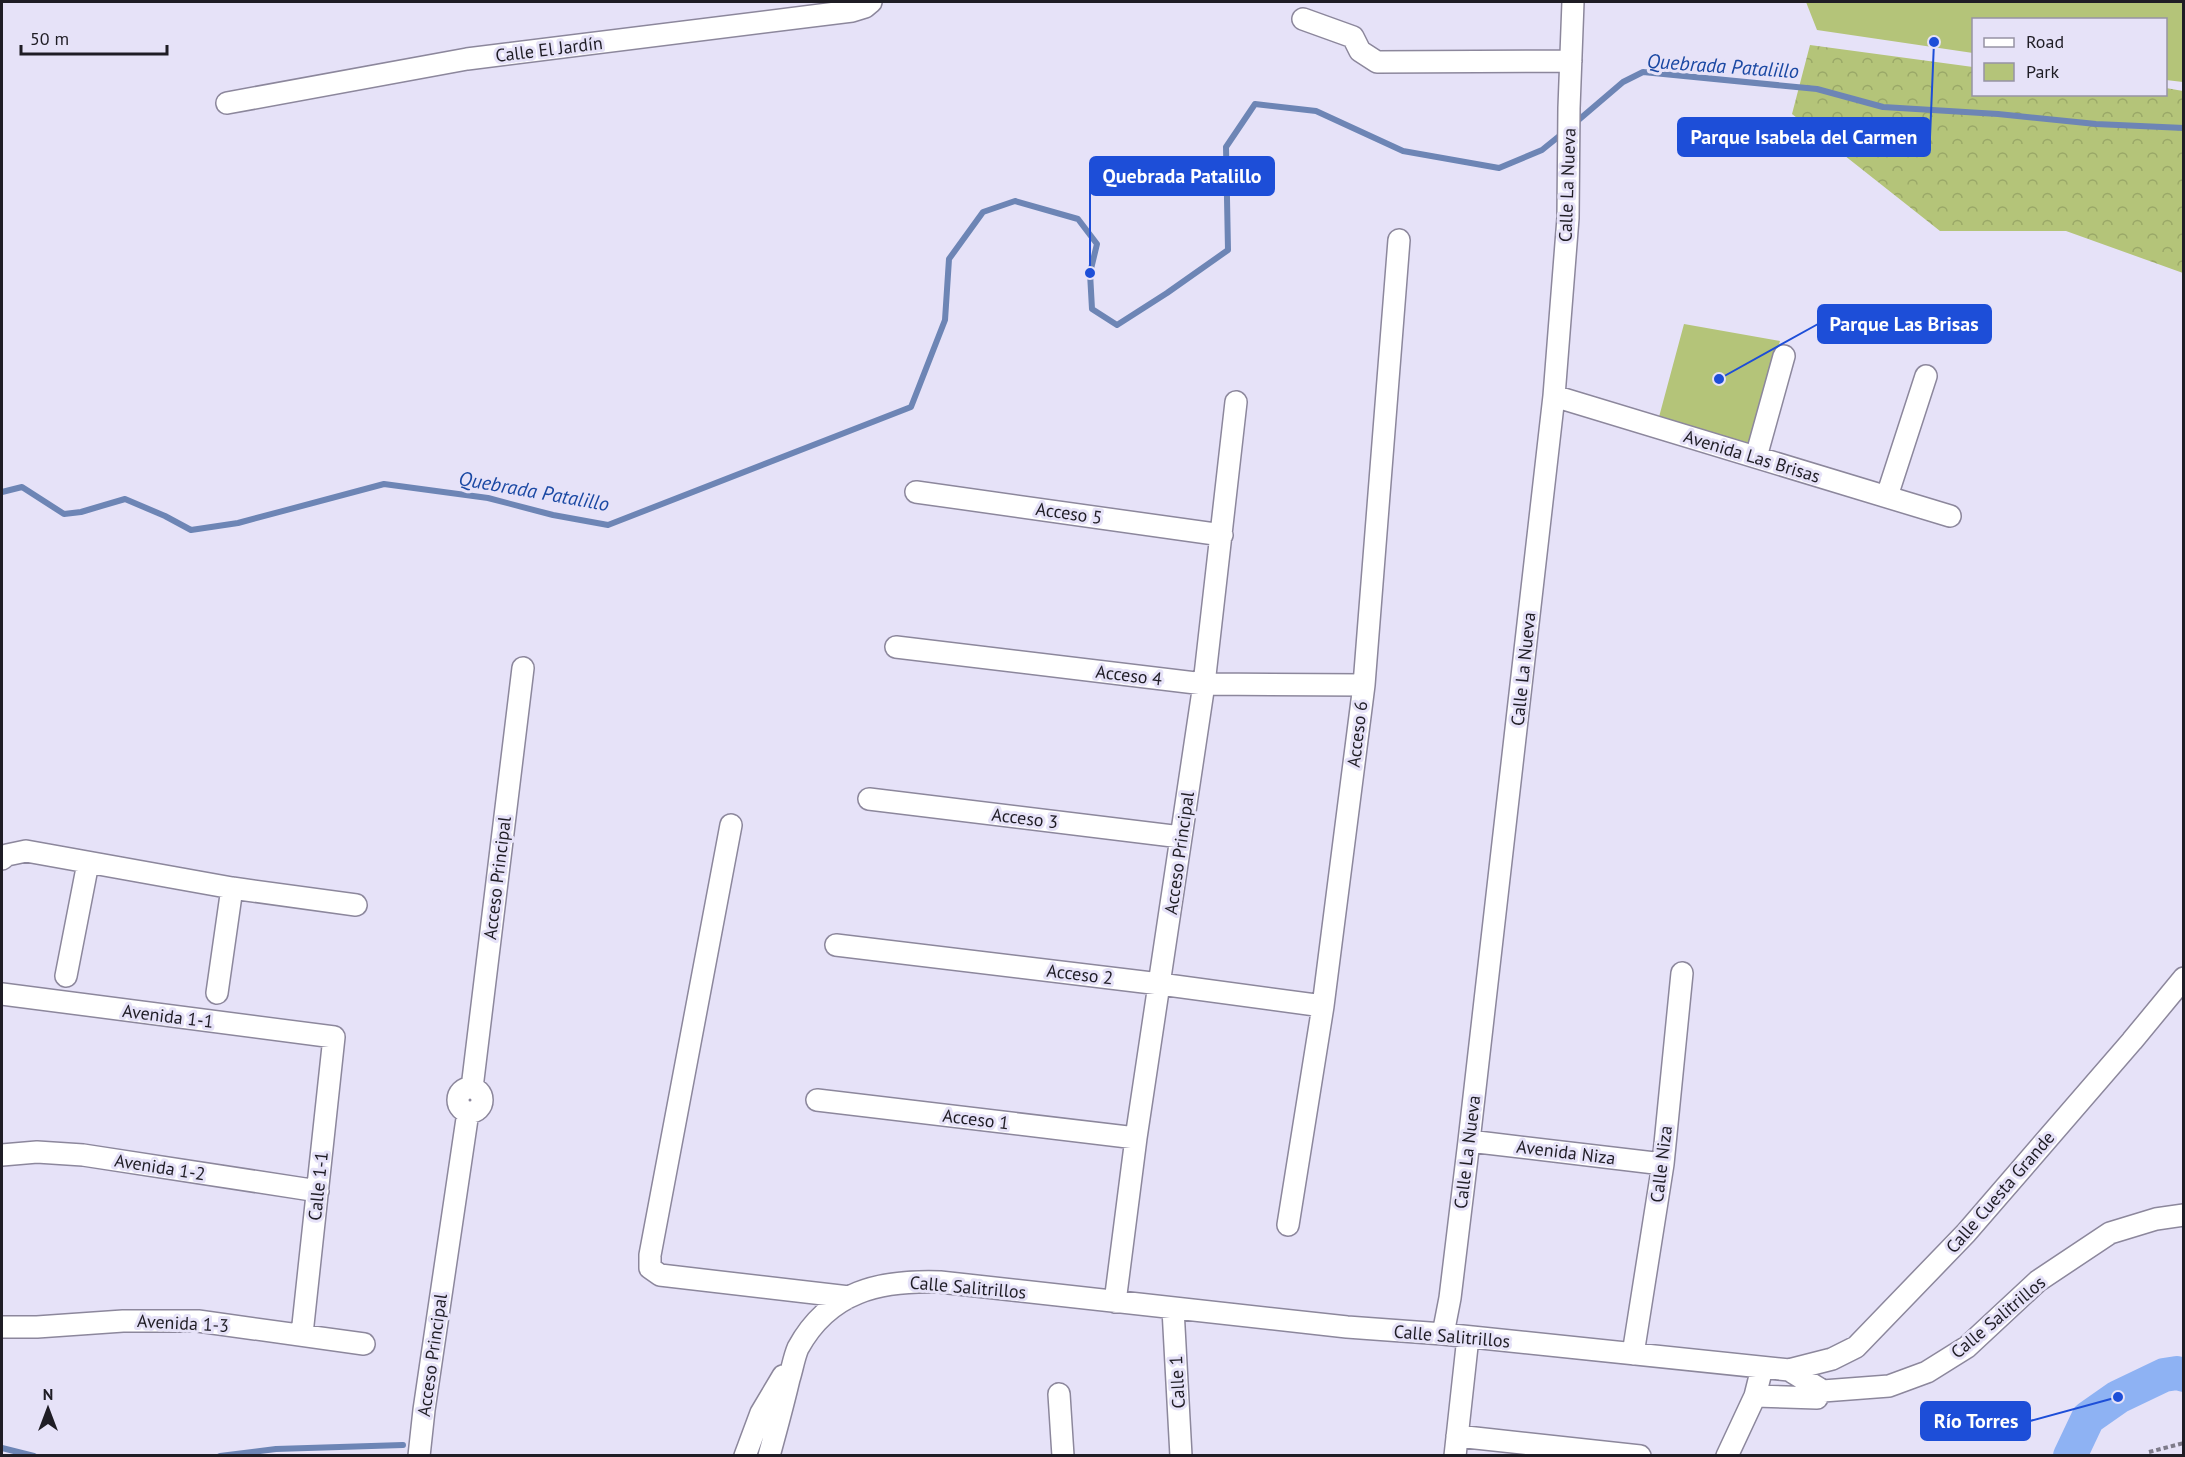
<svg xmlns="http://www.w3.org/2000/svg" width="2185" height="1457" viewBox="0 0 2185 1457" font-family="'PT Sans',sans-serif">
  <style>
    .green { fill: #b4c479 }
    .forest { fill: url(#forest-crowns) }
    .lines { fill: none; stroke-linecap: round; stroke-linejoin: round }
    .stream { stroke: #6d85b5; stroke-width: 6 }
    .river { stroke: #8eb2f3; stroke-width: 34 }
    .minor-casing { stroke: #8c879c; stroke-width: 24 }
    .path { stroke: #7e7b8a; stroke-width: 4; stroke-dasharray: 4.5 3; stroke-linecap: butt }
    .minor { stroke: #fff; stroke-width: 21 }
    .labels { text-anchor: middle; dominant-baseline: central; stroke-width: 6; stroke-linejoin: round; paint-order: stroke }
    .street-label { font-size: 18px; fill: #1f1d25; stroke: #e6e2f8 }
    .water-label { font-size: 20px; font-style: italic; fill: #1a48a3; stroke: #e6e2f8 }
    .leader { fill: none; stroke: #1d4ed8; stroke-width: 2 }
    .callout-dot { fill: #1d4ed8; stroke: #e6e2f8; stroke-width: 2 }
    .callout { fill: #1d4ed8; stroke: #1d4ed8; stroke-width: 2 }
    .callout-label { font-size: 20px; text-anchor: middle; font-weight: bold; fill: #fff }
  </style>
  <defs>
    <pattern id="forest-crowns" width="20" height="18" patternUnits="userSpaceOnUse" patternTransform="scale(1.5)"><rect width="20" height="18" fill="#b4c479"/><path d="M2 6a3 3 0 1 1 6 0M12 15a3 3 0 1 1 6 0" fill="none" stroke="#9aa868"/></pattern>
  </defs>
  <rect width="100%" height="100%" fill="#e6e2f8"/>
  <!-- green -->
  <path class="green" d="M 1806,2 L 2183,2 L 2183,82 L 2166,80 L 2166,20 L 1974,20 L 1973,53 L 1817,30 Z
    M 1684,324 L 1780,341 L 1749,443 L 1659,417 Z"/>
  <!-- forest -->
  <path class="forest" d="M 1810,45 L 1973,67 L 1974,94 L 2166,94 L 2166,88 L 2183,91 L 2183,273 L 2066,231 L 1940,231 L 1792,114 Z"/>
  <g class="lines">
    <!-- stream -->
    <path class="stream" d="M 1575,123 L 1623,82 L 1643,72 L 1817,89 L 1883,107 L 1998,114 L 2096,124 L 2184,128
      M 2,492 L 22,487 L 64,514 L 81,512 L 125,499 L 165,516 L 191,530 L 238,523 L 384,484 L 488,498 L 553,515 L 608,525 L 911,407 L 945,320 L 949,259 L 983,212 L 1015,201 L 1078,219 L 1097,244 L 1090,273 L 1092,309 L 1117,325 L 1167,293 L 1228,250 L 1226,147 L 1255,104 L 1316,111 L 1403,151 L 1499,168 L 1542,150 L 1563,133
      M 2177,1373 L 2184,1364
      M 2,1448 L 34,1456
      M 220,1456 L 276,1449 L 403,1445"/>
    <!-- river -->
    <path class="river" d="M 2070,1456 L 2088,1418 L 2118,1397 L 2164,1375 L 2177,1373 L 2184,1375"/>
    <defs>
      <path id="minor" d="M 1303,19 L 1353,37 L 1360,51 L 1377,62 L 1571,61
        M 227,103 L 467,59 L 852,11 L 865,7 L 871,2
        M 1554,396 L 1950,516
        M 1756,457 L 1784,356
        M 916,492 L 1222,535
        M 1887,496 L 1926,376
        M 896,647 L 1204,684 L 1364,685
        M 869,799 L 1181,837
        M 731,825 L 650,1255 L 650,1268 L 660,1275 L 849,1297
        M 2,859 L 7,855 L 26,851 L 232,888 L 356,905
        M 836,945 L 1160,984 L 1323,1006
        M 66,976 L 88,863
        M 217,993 L 232,888
        M 2,994 L 334,1037 L 302,1334
        M458 1100a12 12 0 1 1 24 0a12 12 0 1 1-24 0Z
        M 472,1088 L 523,668
        M 817,1100 L 1136,1138
        M 1469,1141 L 1663,1164
        M 2,1155 L 37,1152 L 83,1155 L 318,1191
        M 1288,1225 L 1323,1006 L 1364,685 L 1399,240
        M 1115,1302 L 1136,1138 L 1204,684 L 1236,402
        M 1173,1309 L 1181,1456
        M 2,1327 L 37,1327 L 123,1321 L 198,1321 L 364,1344
        M 1443,1334 L 1450,1298 L 1469,1141 L 1554,396 L 1568,218 L 1569,108 L 1573,2
        M 1633,1354 L 1663,1164 L 1682,973
        M 1789,1370 L 1832,1359 L 1856,1347 L 1966,1233 L 2132,1041 L 2184,978
        M 1059,1394 L 1063,1456
        M 1755,1396 L 1817,1398
        M 1457,1436 L 1640,1456
        M 419,1456 L 424,1410 L 468,1112
        M 745,1456 L 761,1413 L 783,1376
        M 769,1456 C 776,1430 783,1405 789,1379 C 792,1370 794,1357 798,1348 C 829,1291 880,1280 940,1282 L 1347,1327 L 1443,1334 L 1789,1370 L 1823,1391 L 1889,1386 L 1927,1372 L 1967,1347 L 2038,1281 L 2110,1233 L 2156,1219 L 2184,1215
        M 1455,1456 L 1468,1337
        M 1727,1456 L 1755,1396 L 1762,1368"/>
    </defs>
    <!-- minor casing -->
    <use href="#minor" class="minor-casing"/>
    <!-- path -->
    <path class="path" d="M 2149,1452 L 2184,1443"/>
    <!-- minor -->
    <use href="#minor" class="minor"/>
  </g>
  <g class="labels">
    <!-- street labels -->
    <g class="street-label">
      <text transform="translate(549 49) rotate(-7)">Calle El Jardín</text>
      <text transform="translate(1567 185) rotate(-88)">Calle La Nueva</text>
      <text transform="translate(1752 456) rotate(17)">Avenida Las Brisas</text>
      <text transform="translate(1069 513) rotate(8)">Acceso 5</text>
      <text transform="translate(1523 669) rotate(-84)">Calle La Nueva</text>
      <text transform="translate(1129 675) rotate(7)">Acceso 4</text>
      <text transform="translate(1357 734) rotate(-83)">Acceso 6</text>
      <text transform="translate(1025 818) rotate(7)">Acceso 3</text>
      <text transform="translate(1179 853) rotate(-82)">Acceso Principal</text>
      <text transform="translate(497 878) rotate(-83)">Acceso Principal</text>
      <text transform="translate(1080 974) rotate(7)">Acceso 2</text>
      <text transform="translate(168 1016) rotate(7)">Avenida 1-1</text>
      <text transform="translate(976 1119) rotate(7)">Acceso 1</text>
      <text transform="translate(1467 1152) rotate(-83)">Calle La Nueva</text>
      <text transform="translate(1566 1152) rotate(7)">Avenida Niza</text>
      <text transform="translate(1661 1164) rotate(-83)">Calle Niza</text>
      <text transform="translate(160 1167) rotate(9)">Avenida 1-2</text>
      <text transform="translate(318 1186) rotate(-84)">Calle 1-1</text>
      <text transform="translate(2000 1192) rotate(-49)">Calle Cuesta Grande</text>
      <text transform="translate(968 1287) rotate(5)">Calle Salitrillos</text>
      <text transform="translate(1998 1317) rotate(-40)">Calle Salitrillos</text>
      <text transform="translate(183 1323) rotate(3)">Avenida 1-3</text>
      <text transform="translate(1452 1336) rotate(5)">Calle Salitrillos</text>
      <text transform="translate(432 1355) rotate(-82)">Acceso Principal</text>
      <text transform="translate(1177 1382) rotate(-93)">Calle 1</text>
    </g>
    <!-- water labels -->
    <g class="water-label">
      <text transform="translate(1723 66) rotate(4)">Quebrada Patalillo</text>
      <text transform="translate(534 491) rotate(10)">Quebrada Patalillo</text>
    </g>
  </g>
  <!-- callouts -->
  <path class="leader" d="M1934 42L1930 137M1090 273L1090 176M1719 379L1818 324M2118 1397L2030 1421"/>
  <g class="callout-dot">
    <circle cx="1934" cy="42" r="6"/>
    <circle cx="1090" cy="273" r="6"/>
    <circle cx="1719" cy="379" r="6"/>
    <circle cx="2118" cy="1397" r="6"/>
  </g>
  <g class="callout">
    <rect x="1678" y="118" width="252" height="38" rx="6"/>
    <rect x="1090" y="157" width="184" height="38" rx="6"/>
    <rect x="1818" y="305" width="173" height="38" rx="6"/>
    <rect x="1921" y="1402" width="109" height="38" rx="6"/>
  </g>
  <g class="callout-label">
    <text x="1804" y="144">Parque Isabela del Carmen</text>
    <text x="1182" y="183">Quebrada Patalillo</text>
    <text x="1904" y="331">Parque Las Brisas</text>
    <text x="1976" y="1428">Río Torres</text>
  </g>
  <!-- border -->
  <rect width="2185" height="1457" fill="none" stroke="#1f1d25" stroke-width="6"/>
  <!-- legend -->
  <rect x="1972" y="18" width="195" height="78" fill="#e6e2f8" stroke="#9693a4" stroke-width="1.5"/>
  <rect x="1984" y="38" width="30" height="9" fill="#ffffff" stroke="#9693a4" stroke-width="1.5"/>
  <text x="2026" y="48" font-size="18" fill="#1f1d25">Road</text>
  <rect x="1984" y="63" width="30" height="18" fill="#b4c479" stroke="#9693a4" stroke-width="1.5"/>
  <text x="2026" y="78" font-size="18" fill="#1f1d25">Park</text>
  <!-- north arrow -->
  <g transform="translate(48 1409)" stroke="#e6e2f8" stroke-width="4.5" paint-order="stroke">
  <path d="M0-4.5L10 22L0 15L-10 22Z" fill="#1f1d25"/>
  <text y="-9" font-size="16" font-weight="bold" text-anchor="middle" fill="#1f1d25">N</text>
  </g>
  <!-- scale -->
  <path d="M21 45v9h146v-9" fill="none" stroke="#1f1d25" stroke-width="3"/>
  <text x="30" y="45" font-size="18" fill="#1f1d25" stroke="#e6e2f8" stroke-width="4.5" paint-order="stroke">50 m</text>
</svg>
